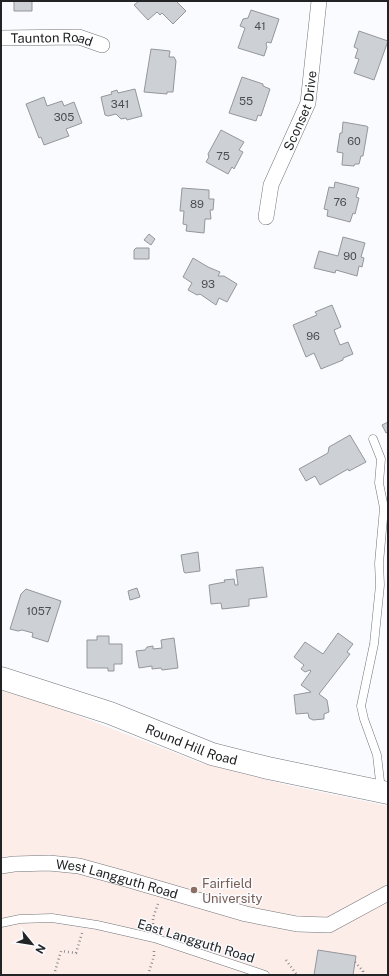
<svg xmlns="http://www.w3.org/2000/svg" width="389" height="976" viewBox="0 0 389 976" font-family="'Public Sans',sans-serif">
  <style>
    .education { fill: #fdede9 }
    .building { fill: #cdd0d5; stroke: #93969b }
    .lines { fill: none; stroke-linecap: round; stroke-linejoin: round }
    .service-casing { stroke: #73757a; stroke-width: 9 }
    .minor-casing { stroke: #73757a; stroke-width: 16 }
    .secondary-casing { stroke: #73757a; stroke-width: 23 }
    .path { stroke: #8b8d8f; stroke-width: 2.5; stroke-dasharray: 1 3; stroke-linecap: butt }
    .service { stroke: #fff; stroke-width: 8 }
    .minor { stroke: #fff; stroke-width: 15 }
    .secondary { stroke: #fff; stroke-width: 22 }
    .education-dot { fill: #8d6e63; stroke: #f9fbfe; stroke-width: 1.5 }
    .labels { text-anchor: middle; dominant-baseline: central; stroke-width: 3; stroke-linejoin: round; paint-order: stroke }
    .number-label { font-size: 11px; fill: #4d4e51 }
    .street-label { font-size: 13px; fill: #222325; stroke: #f9fbfe }
    .education-label { font-size: 13px; fill: #785e54; stroke: #f9fbfe; text-anchor: start }
  </style>
  <rect width="100%" height="100%" fill="#f9fbfe"/>
  <!-- education -->
  <path class="education" d="M 1,690 L 40,701 L 201,763 L 287,785 L 388,806 L 388,975 L 1,975 Z"/>
  <!-- building -->
  <path class="building" d="M 14,1 L 32,1 L 32,11 L 14,11 Z
    M 139,1 L 176,1 L 186,11 L 173,24 L 162,13 L 160,15 L 157,12 L 148,20 L 134,5 Z
    M 251,10 L 279,19 L 271,43 L 267,42 L 266,44 L 267,47 L 264,56 L 238,48 L 245,28 L 240,26 L 243,19 L 248,18 Z
    M 359,31 L 388,41 L 374,80 L 354,73 L 359,59 L 355,58 L 358,49 L 354,47 Z
    M 151,49 L 170,51 L 169,57 L 174,57 L 176,61 L 173,92 L 167,92 L 167,94 L 144,92 Z
    M 242,77 L 263,84 L 263,86 L 270,89 L 261,116 L 258,115 L 256,121 L 229,113 Z
    M 135,89 L 142,116 L 127,120 L 126,118 L 121,119 L 116,114 L 108,116 L 105,115 L 101,97 L 112,94 L 111,92 L 117,90 L 118,93 Z
    M 44,97 L 47,106 L 62,101 L 64,106 L 74,102 L 82,123 L 66,129 L 69,136 L 44,145 L 41,137 L 39,138 L 26,104 Z
    M 343,122 L 366,126 L 368,127 L 363,156 L 361,156 L 359,164 L 355,164 L 354,166 L 342,165 L 343,153 L 337,152 L 340,133 L 342,133 Z
    M 221,130 L 244,142 L 239,150 L 243,152 L 234,169 L 232,167 L 228,174 L 206,162 L 209,157 L 208,154 Z
    M 335,182 L 359,188 L 356,197 L 359,198 L 355,214 L 353,213 L 350,222 L 327,216 L 328,210 L 324,209 L 329,187 L 334,188 Z
    M 182,188 L 209,190 L 209,199 L 214,199 L 213,210 L 210,210 L 211,219 L 205,219 L 204,233 L 186,231 L 187,225 L 183,224 L 184,211 L 180,211 Z
    M 149,234 L 155,239 L 151,245 L 144,240 Z
    M 343,237 L 365,243 L 361,257 L 364,258 L 362,267 L 359,266 L 357,276 L 336,270 L 335,273 L 314,268 L 319,251 L 338,256 Z
    M 136,248 L 149,248 L 149,259 L 134,259 L 134,250 Z
    M 193,258 L 208,267 L 220,272 L 218,276 L 224,276 L 237,284 L 227,302 L 219,298 L 216,305 L 200,294 L 197,295 L 188,290 L 192,283 L 183,277 Z
    M 332,305 L 341,327 L 334,330 L 340,345 L 348,342 L 353,354 L 343,358 L 343,360 L 321,369 L 314,353 L 306,357 L 293,325 L 317,315 L 315,312 Z
    M 388,422 L 388,432 L 386,433 L 382,425 Z
    M 350,435 L 366,462 L 349,471 L 348,469 L 320,485 L 315,476 L 306,481 L 299,469 L 328,453 L 329,447 Z
    M 198,552 L 200,571 L 185,573 L 184,572 L 181,555 Z
    M 263,567 L 267,597 L 249,599 L 249,606 L 222,609 L 221,603 L 211,604 L 209,585 L 225,582 L 224,580 L 234,579 L 235,585 L 238,585 L 236,570 Z
    M 137,588 L 140,597 L 130,600 L 128,591 Z
    M 26,589 L 61,601 L 48,642 L 32,637 L 33,633 L 22,630 L 18,631 L 10,629 L 21,594 Z
    M 338,633 L 353,644 L 347,652 L 350,654 L 319,694 L 327,700 L 329,712 L 324,714 L 324,719 L 313,720 L 309,718 L 308,713 L 296,714 L 294,695 L 311,692 L 301,685 L 311,671 L 310,670 L 305,672 L 301,669 L 304,665 L 294,657 L 305,642 L 323,654 Z
    M 97,636 L 109,636 L 109,644 L 122,644 L 122,664 L 114,664 L 114,671 L 108,671 L 108,668 L 87,668 L 87,640 L 97,640 Z
    M 174,638 L 178,668 L 162,670 L 161,668 L 152,669 L 152,666 L 139,668 L 136,651 L 145,650 L 147,647 L 153,646 L 153,649 L 162,648 L 161,640 Z
    M 318,950 L 356,956 L 353,975 L 314,975 Z"/>
  <g class="lines">
    <defs>
      <path id="service" d="M 373,439 L 381,459 L 379,483 L 384,508 L 379,563 L 380,585 L 374,644 L 361,706 L 364,719 L 377,755 L 381,790
        M 1,923 L 20,919 L 52,918 L 97,925 L 154,938 L 265,975"/>
      <g id="minor">
        <path id="s1" d="M 1,38 L 79,37 L 102,45"/>
        <path id="s2" d="M 266,217 L 271,185 L 308,103 L 319,1"/>
        <path id="s3" d="M 1,866 L 14,864 L 49,863 L 79,866 L 126,879 L 246,914 L 297,924 L 329,925 L 388,893"/>
      </g>
      <g id="secondary">
        <path id="s4" d="M 1,678 L 110,713 L 212,754 L 268,768 L 388,793"/>
      </g>
    </defs>
    <!-- service casing -->
    <use href="#service" class="service-casing"/>
    <!-- minor casing -->
    <use href="#minor" class="minor-casing"/>
    <!-- secondary casing -->
    <use href="#secondary" class="secondary-casing"/>
    <!-- path -->
    <path class="path" d="M 153,928 L 153,918 L 158,904
      M 286,960 L 297,975
      M 355,962 L 363,971 L 363,975
      M 54,975 L 61,951 L 76,953 L 82,933
      M 148,975 L 154,956 L 154,949"/>
    <!-- service -->
    <use href="#service" class="service"/>
    <!-- minor -->
    <use href="#minor" class="minor"/>
    <!-- secondary -->
    <use href="#secondary" class="secondary"/>
  </g>
  <!-- markers -->
  <circle class="education-dot" cx="194" cy="890" r="4"/>
  <g class="labels">
    <!-- number labels -->
    <g class="number-label">
      <text x="260" y="26">41</text>
      <text x="246" y="101">55</text>
      <text x="120" y="104">341</text>
      <text x="64" y="117">305</text>
      <text x="354" y="141">60</text>
      <text x="223" y="156">75</text>
      <text x="340" y="202">76</text>
      <text x="197" y="204">89</text>
      <text x="350" y="256">90</text>
      <text x="208" y="284">93</text>
      <text x="313" y="336">96</text>
      <text x="39" y="611">1057</text>
    </g>
    <!-- street labels -->
    <g class="street-label">
      <text stroke="none"><textPath href="#s1" startOffset="51">Taunton Road</textPath></text>
      <text stroke="none"><textPath href="#s2" startOffset="113">Sconset Drive</textPath></text>
      <text stroke="none"><textPath href="#s4" startOffset="202">Round Hill Road</textPath></text>
      <text stroke="none"><textPath href="#s3" startOffset="118">West Langguth Road</textPath></text>
      <text transform="translate(196 941) rotate(17)">East Langguth Road</text>
    </g>
    <!-- education labels -->
    <g class="education-label">
      <text x="202" y="883">Fairfield<tspan x="202" dy="15">University</tspan></text>
    </g>
  </g>
  <!-- border -->
  <rect width="389" height="976" fill="none" stroke="#222325" stroke-width="4"/>
  <!-- north arrow -->
  <g transform="translate(32 944) rotate(120)" stroke="#f9fbfe" stroke-width="3" paint-order="stroke">
  <path d="M0-3L7 15L0 10L-7 15Z" fill="#222325"/>
  <text y="-6" font-size="11" font-weight="bold" text-anchor="middle" fill="#222325">N</text>
  </g>
</svg>
